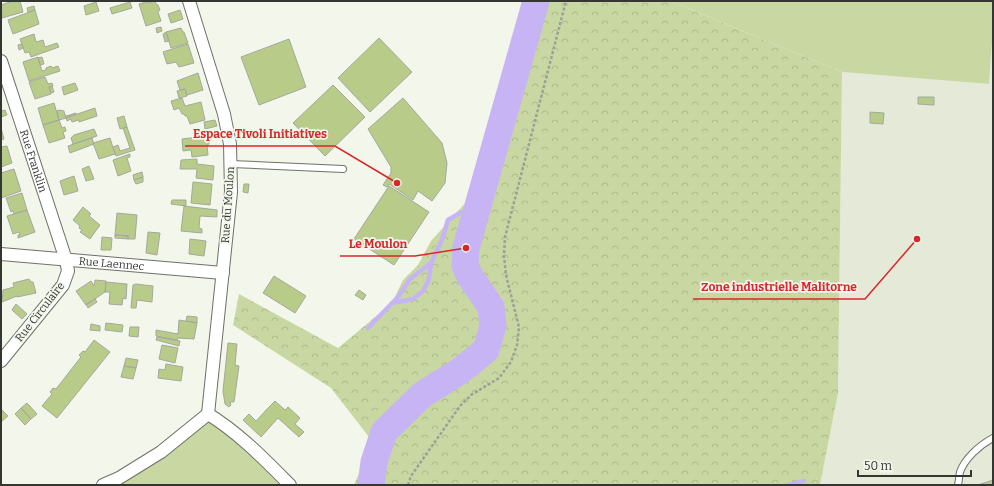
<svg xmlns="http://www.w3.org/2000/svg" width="994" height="486" viewBox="0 0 994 486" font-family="Bitter,serif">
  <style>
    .built { fill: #e4e9d8 }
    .green { fill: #c9d8a3 }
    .forest { fill: url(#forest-crowns) }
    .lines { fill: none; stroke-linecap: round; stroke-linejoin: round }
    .stream { stroke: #c6b4f5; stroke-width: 4.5 }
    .river { stroke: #c6b4f5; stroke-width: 27 }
    .building { fill: #b9cb88; stroke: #a5a89d }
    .service-casing { stroke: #6e7168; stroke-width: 8 }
    .minor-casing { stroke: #6e7168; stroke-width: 14 }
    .path { stroke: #9da098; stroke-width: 2.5; stroke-dasharray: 3 2; stroke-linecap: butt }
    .service { stroke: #fff; stroke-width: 6 }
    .minor { stroke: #fff; stroke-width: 12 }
    .labels { text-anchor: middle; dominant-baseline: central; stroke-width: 3.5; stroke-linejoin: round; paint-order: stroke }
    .street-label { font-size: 11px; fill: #343631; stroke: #f2f6eb }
    .leader { fill: none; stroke: #d62828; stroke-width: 1.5 }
    .callout-dot { fill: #d62828; stroke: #f2f6eb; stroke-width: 1.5 }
    .callout-label { font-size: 12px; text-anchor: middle; font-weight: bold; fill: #d62828; stroke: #f2f6eb; stroke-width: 3.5; stroke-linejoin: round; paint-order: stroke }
  </style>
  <defs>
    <pattern id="forest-crowns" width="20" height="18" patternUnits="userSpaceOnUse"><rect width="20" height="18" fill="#c9d8a3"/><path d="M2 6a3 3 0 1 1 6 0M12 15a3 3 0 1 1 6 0" fill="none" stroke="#adba8d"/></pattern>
  </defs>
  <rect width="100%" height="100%" fill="#f2f6eb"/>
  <!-- built -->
  <path class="built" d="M 993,29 L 993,485 L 820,485 L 838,393 L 842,72 L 989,84 Z"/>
  <!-- green -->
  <path class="green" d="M 670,1 L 993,1 L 993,29 L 989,84 L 842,72 Z
    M 208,414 L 290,485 L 103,485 Z"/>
  <!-- forest -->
  <path class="forest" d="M 548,1 L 670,1 L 842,72 L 838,393 L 820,485 L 354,485 L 361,469 L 369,437 L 331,388 L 233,325 L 239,294 L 338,348 L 392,303 L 403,280 L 418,265 L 431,241 L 467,201 L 486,137 Z"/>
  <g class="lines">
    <!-- stream -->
    <path class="stream" d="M 392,303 L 413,299 L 423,291 L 429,279 L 431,263 L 442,240 L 448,220 L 460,213 L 477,209
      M 368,328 L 398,297 L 410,279 L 431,263
      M 789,485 L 804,481"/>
    <!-- river -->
    <path class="river" d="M 371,485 L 374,462 L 384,432 L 422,395 L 460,371 L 486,350 L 493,326 L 491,307 L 469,275 L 465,265 L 466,248 L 536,1"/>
  </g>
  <!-- building -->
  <path class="building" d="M 13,1 L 20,1 L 23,12 L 2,18 L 1,5 Z
    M 155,1 L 156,4 L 158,5 L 160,10 L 158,12 L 161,21 L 146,26 L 139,4 L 146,2 L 147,3 Z
    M 96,2 L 99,11 L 86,15 L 84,6 Z
    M 130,2 L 132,8 L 112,14 L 110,8 Z
    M 34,6 L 35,10 L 28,12 L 27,8 Z
    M 35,10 L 39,24 L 13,34 L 8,20 Z
    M 180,10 L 183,19 L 171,23 L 168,14 Z
    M 161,27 L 162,31 L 157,33 L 156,28 Z
    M 181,28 L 183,32 L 184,32 L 188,43 L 171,48 L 166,32 Z
    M 166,32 L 169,41 L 165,42 L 163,34 Z
    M 34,34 L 36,42 L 43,40 L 45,47 L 57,43 L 59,47 L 31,57 L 29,52 L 25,53 L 20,39 Z
    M 379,38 L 412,72 L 370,112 L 338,78 Z
    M 289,39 L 306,87 L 259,105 L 241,57 Z
    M 22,44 L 23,48 L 19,50 L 18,45 Z
    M 188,44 L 194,63 L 179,67 L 176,62 L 167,64 L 163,52 Z
    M 38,57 L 42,71 L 46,70 L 46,68 L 51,66 L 52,68 L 58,66 L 60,71 L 29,81 L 23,62 Z
    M 42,57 L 44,64 L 40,65 L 38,58 Z
    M 198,73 L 203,90 L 187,95 L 185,89 L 180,90 L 177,81 Z
    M 45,77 L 48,84 L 52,83 L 53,86 L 49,87 L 51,94 L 35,99 L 29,82 Z
    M 75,83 L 78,90 L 64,95 L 62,87 Z
    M 333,85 L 365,117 L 325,156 L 293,123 Z
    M 52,86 L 54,92 L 51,93 L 49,87 Z
    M 185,89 L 187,96 L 179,98 L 177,91 Z
    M 918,97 L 934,97 L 934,105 L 918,104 Z
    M 182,98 L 185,106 L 201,102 L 205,120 L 190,124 L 187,116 L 185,116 L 184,114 L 182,114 L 179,108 L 174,110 L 171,101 Z
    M 403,98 L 442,143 L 447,163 L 445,183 L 432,201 L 418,191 L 413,200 L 389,184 L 387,187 L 383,185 L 391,173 L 391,167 L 368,129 Z
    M 54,103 L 59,120 L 43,125 L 38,108 Z
    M 95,108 L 97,116 L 79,122 L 79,120 L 72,122 L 71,119 L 67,121 L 66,118 Z
    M 5,110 L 7,115 L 1,117 L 1,111 Z
    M 59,110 L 64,111 L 66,118 L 59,120 L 57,111 Z
    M 870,112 L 884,113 L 883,124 L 870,123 Z
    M 76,113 L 76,114 L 66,118 L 66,116 Z
    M 124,116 L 127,127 L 120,129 L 117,118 Z
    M 59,120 L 62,128 L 65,127 L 66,131 L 63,132 L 65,138 L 49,143 L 43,125 Z
    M 215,120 L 217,126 L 205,129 L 204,122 Z
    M 127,127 L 135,150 L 116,156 L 113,147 L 118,145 L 120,151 L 130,148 L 123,128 Z
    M 1,128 L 4,139 L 1,140 Z
    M 94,129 L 97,136 L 73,144 L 71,138 L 74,135 Z
    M 206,136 L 206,138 L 209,139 L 209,144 L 207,145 L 208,155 L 192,157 L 191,150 L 183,151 L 182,139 Z
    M 92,138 L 94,144 L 70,153 L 68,146 Z
    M 110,138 L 115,154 L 99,159 L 93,143 Z
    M 7,146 L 12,163 L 1,167 L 1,147 Z
    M 130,154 L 130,157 L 127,158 L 131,171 L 118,176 L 113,160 Z
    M 197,159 L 197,164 L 214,166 L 213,180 L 196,178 L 197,169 L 180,169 L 181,160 Z
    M 89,166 L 94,179 L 86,181 L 82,169 Z
    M 14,169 L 21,191 L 1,198 L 1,173 Z
    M 142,172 L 143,177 L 134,180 L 133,175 Z
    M 74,176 L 78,191 L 64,195 L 60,181 Z
    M 143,177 L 143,182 L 136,184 L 134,180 Z
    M 193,182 L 212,184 L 210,205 L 191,203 Z
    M 244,184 L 249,184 L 248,193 L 243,192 Z
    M 389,186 L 429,212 L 394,265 L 354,239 Z
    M 22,193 L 27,210 L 14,214 L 13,211 L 11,212 L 6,198 Z
    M 172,200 L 186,200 L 186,206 L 171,204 Z
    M 184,206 L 217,210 L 217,217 L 200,216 L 199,228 L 202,229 L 202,233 L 181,231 Z
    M 83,207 L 91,214 L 89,216 L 100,225 L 90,239 L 80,232 L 82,230 L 79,228 L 80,226 L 73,220 Z
    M 27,210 L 35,232 L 18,238 L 18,235 L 20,235 L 19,232 L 13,234 L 7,216 Z
    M 117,213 L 137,215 L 135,239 L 128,239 L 128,236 L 115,235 Z
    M 148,232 L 160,233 L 157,255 L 146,253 Z
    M 115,235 L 128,236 L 128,239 L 115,238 Z
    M 102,237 L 112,238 L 111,250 L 101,250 Z
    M 190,239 L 206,241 L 204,256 L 189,254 Z
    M 274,276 L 306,296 L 295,313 L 263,293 Z
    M 29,279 L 31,282 L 33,282 L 36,293 L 17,297 L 17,296 L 2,302 L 3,290 L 14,287 L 13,283 Z
    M 95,280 L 106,281 L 105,292 L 86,305 L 76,291 L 91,281 L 94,286 Z
    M 106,282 L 127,284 L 126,299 L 123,298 L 122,305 L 109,304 L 110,292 L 105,292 Z
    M 136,284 L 153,286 L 152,302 L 137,300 L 136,308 L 131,308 L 133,285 Z
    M 359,290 L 366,295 L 363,300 L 355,295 Z
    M 95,299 L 97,302 L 88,308 L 86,304 Z
    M 16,304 L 27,314 L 22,319 L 12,310 Z
    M 187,316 L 197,317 L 197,323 L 186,321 Z
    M 179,320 L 197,323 L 194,339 L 178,338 L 177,340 L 156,336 L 156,330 L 178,334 Z
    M 106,323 L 123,325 L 122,332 L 105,330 Z
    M 91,324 L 100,326 L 100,331 L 90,330 Z
    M 130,327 L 139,327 L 138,337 L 129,336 Z
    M 157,337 L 180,341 L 179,346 L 156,340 Z
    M 94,340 L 110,352 L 57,418 L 42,406 L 52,394 L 50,392 L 53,388 L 56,389 L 81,357 L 79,355 L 83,351 L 85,352 Z
    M 228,343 L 237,344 L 235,365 L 239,366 L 234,402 L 230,402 L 231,405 L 229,407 L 225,404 L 223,391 Z
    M 162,345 L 178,348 L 175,363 L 159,359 Z
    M 126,358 L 138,360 L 136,368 L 124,366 Z
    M 166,364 L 183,367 L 181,381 L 158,378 L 159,369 L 165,370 Z
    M 124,366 L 136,368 L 133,379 L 121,377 Z
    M 275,401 L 285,410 L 288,407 L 300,418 L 295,424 L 304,432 L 299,437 L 278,418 L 261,437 L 243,420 L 249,414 L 256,421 L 268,408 Z
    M 27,403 L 37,414 L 31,419 L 21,408 Z
    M 21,408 L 31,419 L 25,425 L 15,414 Z
    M 1,409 L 8,416 L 1,422 Z
    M 993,480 L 993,485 L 978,485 Z"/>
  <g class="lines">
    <defs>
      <path id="service" d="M 231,164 L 343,169
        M 958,485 C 959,481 959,476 960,472 C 965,458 980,445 993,438"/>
      <g id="minor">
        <path d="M 189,1 L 224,114 L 230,144 L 231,192 L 208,414"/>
        <path id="s1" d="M 1,61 L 66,260 L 68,271 L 63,285 L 1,361"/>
        <path id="s2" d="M 1,254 L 223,273"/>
        <path d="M 208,414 C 239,433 264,459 290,485"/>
        <path d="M 103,485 L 119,478 L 161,452 L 208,414"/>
      </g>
    </defs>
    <!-- service casing -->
    <use href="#service" class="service-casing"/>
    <!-- minor casing -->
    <use href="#minor" class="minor-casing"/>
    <!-- path -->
    <path class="path" d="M 408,485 L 411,476 L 460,406 L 471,395 L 499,378 L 511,362 L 517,345 L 519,327 L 506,275 L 504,256 L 505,237 L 566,1"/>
    <!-- service -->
    <use href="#service" class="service"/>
    <!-- minor -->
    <use href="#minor" class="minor"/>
  </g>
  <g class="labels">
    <!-- street labels -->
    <g class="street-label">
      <text stroke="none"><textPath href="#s1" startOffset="105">Rue Franklin</textPath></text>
      <text transform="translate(228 205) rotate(-86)">Rue du Moulon</text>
      <text stroke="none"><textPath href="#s2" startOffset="111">Rue Laennec</textPath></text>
      <text transform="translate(40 312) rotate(-52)">Rue Circulaire</text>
    </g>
  </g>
  <!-- callouts -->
  <path class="leader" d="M397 183L335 146H185M466 248L415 256H340M917 239L865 299H693"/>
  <g class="callout-dot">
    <circle cx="397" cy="183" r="4"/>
    <circle cx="466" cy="248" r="4"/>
    <circle cx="917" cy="239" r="4"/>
  </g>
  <g class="callout-label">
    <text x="260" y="138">Espace Tivoli Initiatives</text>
    <text x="378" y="248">Le Moulon</text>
    <text x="779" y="291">Zone industrielle Malitorne</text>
  </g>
  <!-- border -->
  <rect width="994" height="486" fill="none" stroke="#343631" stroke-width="4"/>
  <!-- scale -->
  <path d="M858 470v6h113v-6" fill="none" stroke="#343631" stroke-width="2"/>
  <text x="864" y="470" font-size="12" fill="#343631" stroke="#f2f6eb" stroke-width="3" paint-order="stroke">50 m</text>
</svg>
